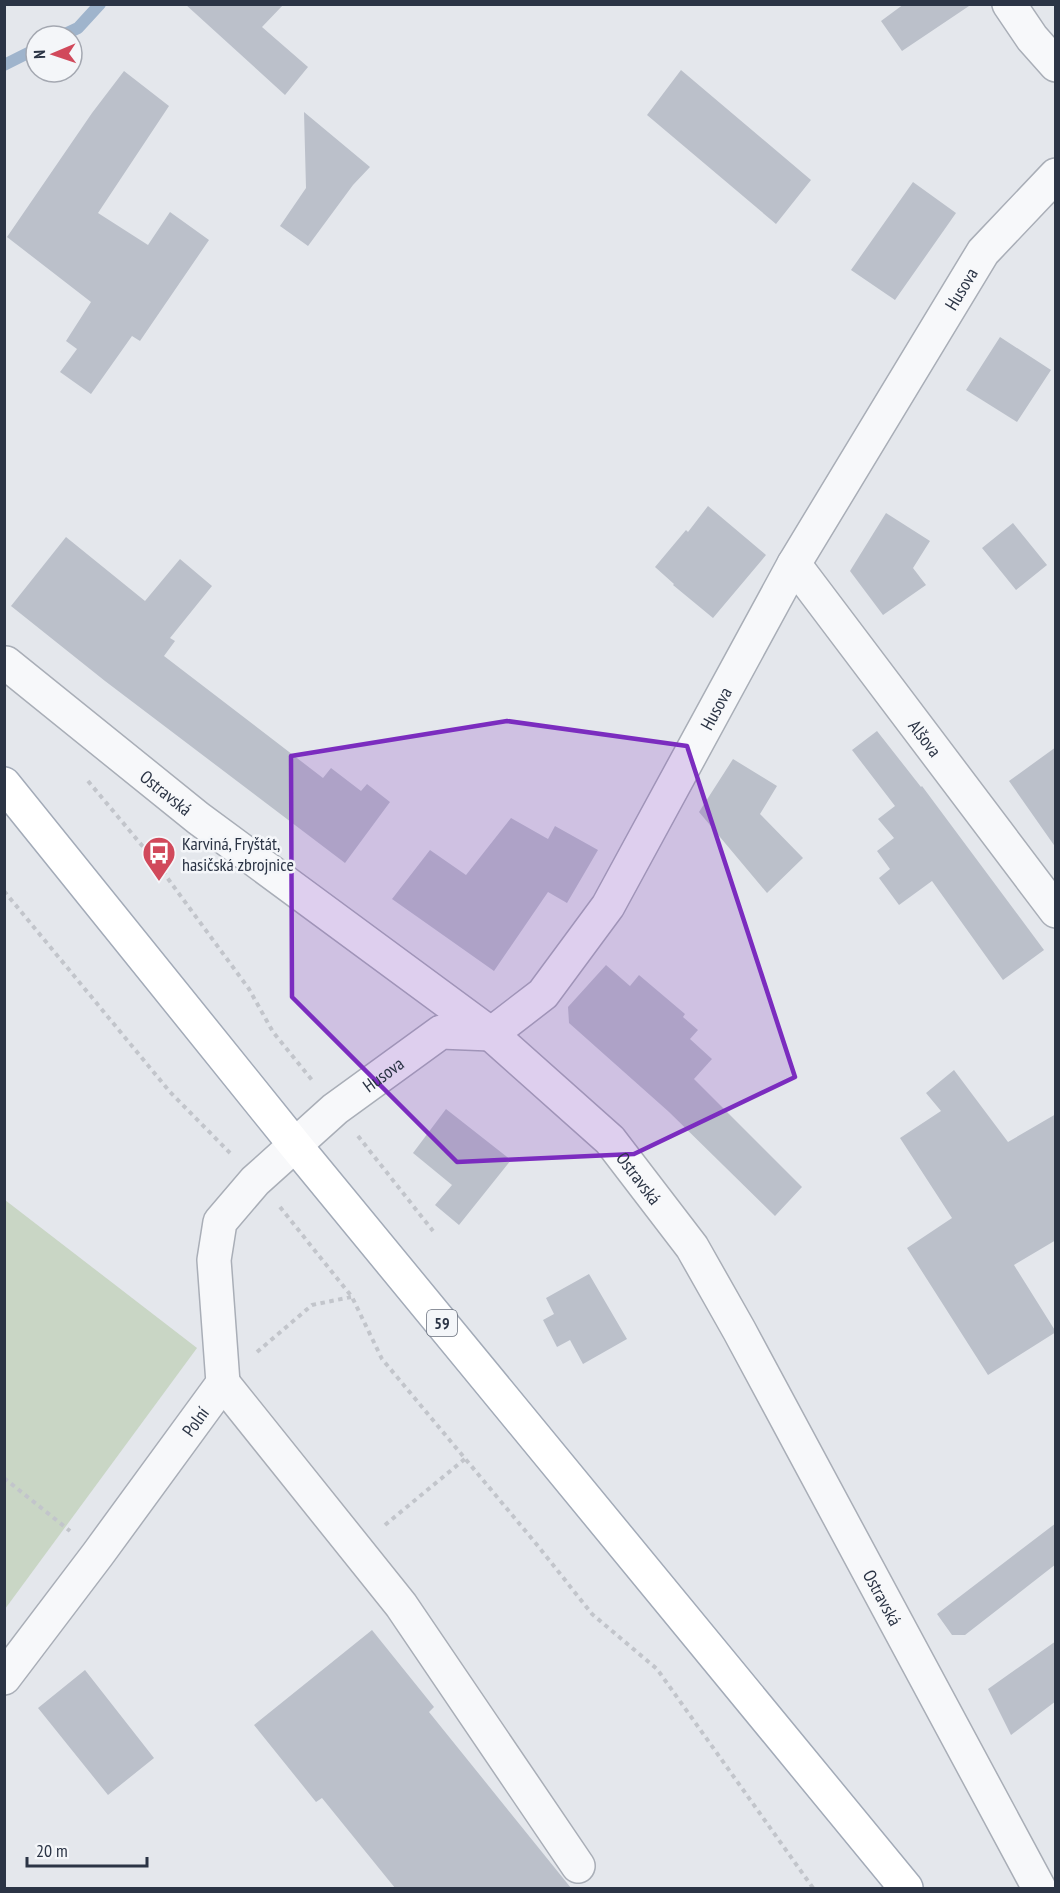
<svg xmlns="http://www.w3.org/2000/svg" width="1060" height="1893" viewBox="0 0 1060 1893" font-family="'PT Sans Narrow',sans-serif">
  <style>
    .green { fill: #c9d6c5 }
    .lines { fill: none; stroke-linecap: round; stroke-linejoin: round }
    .stream { stroke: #9fb4cc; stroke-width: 12 }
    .building { fill: #bbc0ca }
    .minor-casing { stroke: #a9aeb7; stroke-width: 36 }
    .major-casing { stroke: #a3abb8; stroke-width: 36 }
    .path { stroke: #c2c5cb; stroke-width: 4; stroke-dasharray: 4.5 4.5; stroke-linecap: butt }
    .minor { stroke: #f7f8fa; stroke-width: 33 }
    .major { stroke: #fff; stroke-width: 33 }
    .marked { fill: #7b2cbf; fill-opacity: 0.2; stroke: #7b2cbf; stroke-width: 4.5; stroke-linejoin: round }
    .labels { text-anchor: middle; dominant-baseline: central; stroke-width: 5; stroke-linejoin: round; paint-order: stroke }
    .shield { fill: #f4f6f9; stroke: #676e7b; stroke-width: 1.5 }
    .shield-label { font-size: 16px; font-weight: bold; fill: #2b3445 }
    .street-label { font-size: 18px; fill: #2b3445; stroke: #f4f6f9 }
    .poi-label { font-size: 18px; fill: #2b3445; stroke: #f4f6f9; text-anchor: start }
  </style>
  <rect width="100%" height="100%" fill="#e4e7ec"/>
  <!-- green -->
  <path class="green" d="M 5,1200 L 197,1348 L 5,1609 Z"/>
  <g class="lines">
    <!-- stream -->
    <path class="stream" d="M 61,36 L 78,28 L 100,4
      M 4,65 L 36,49"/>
  </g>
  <!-- building -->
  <path class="building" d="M 185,4 L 284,4 L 262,27 L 308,67 L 285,95 Z
    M 904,4 L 972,4 L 902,51 L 881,21 Z
    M 681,70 L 811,180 L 776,224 L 647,115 Z
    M 124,71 L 169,106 L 98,213 L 148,245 L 170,212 L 209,240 L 140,341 L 132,336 L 91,394 L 60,372 L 77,349 L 66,341 L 91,302 L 7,237 L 92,113 Z
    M 304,112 L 370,167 L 353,185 L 308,246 L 280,226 L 306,188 Z
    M 913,182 L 956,213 L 895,300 L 851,270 Z
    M 1000,337 L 1051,370 L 1017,422 L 966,390 Z
    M 708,506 L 766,555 L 713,618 L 673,585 L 674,584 L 655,567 L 686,530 L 688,532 Z
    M 886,513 L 930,541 L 913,568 L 926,585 L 883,615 L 850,571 Z
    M 1013,523 L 1047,565 L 1016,590 L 982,548 Z
    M 66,537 L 145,601 L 180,559 L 212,586 L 170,638 L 175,641 L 164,656 L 323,778 L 331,768 L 361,791 L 367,784 L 390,802 L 345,863 L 105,681 L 11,606 Z
    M 877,731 L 921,787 L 922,786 L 1044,950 L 1003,980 L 932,881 L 899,905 L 879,878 L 890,869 L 877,851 L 894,838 L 878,819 L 895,806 L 852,750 Z
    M 1056,747 L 1056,848 L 1009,781 Z
    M 733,759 L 777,786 L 760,814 L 803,858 L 767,893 L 699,812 Z
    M 511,818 L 548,839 L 555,826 L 598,850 L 567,903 L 548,892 L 494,971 L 392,899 L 430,850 L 466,875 Z
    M 606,965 L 630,986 L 639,975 L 685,1014 L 683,1017 L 698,1030 L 690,1039 L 712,1059 L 694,1079 L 802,1187 L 775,1216 L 669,1112 L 569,1023 L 568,1007 Z
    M 954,1070 L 1008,1142 L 1056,1114 L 1056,1240 L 1014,1265 L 1056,1332 L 988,1375 L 907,1248 L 952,1218 L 900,1138 L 941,1111 L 926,1093 Z
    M 446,1109 L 511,1160 L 459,1225 L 435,1205 L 452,1185 L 413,1153 Z
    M 589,1274 L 627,1339 L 583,1364 L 570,1340 L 557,1347 L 543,1320 L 554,1314 L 546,1298 Z
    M 1056,1523 L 1056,1564 L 965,1635 L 952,1635 L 937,1614 Z
    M 372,1630 L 434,1707 L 429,1712 L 571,1888 L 395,1888 L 322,1798 L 316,1802 L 254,1725 Z
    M 1056,1641 L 1056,1701 L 1011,1735 L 988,1689 Z
    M 85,1670 L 154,1758 L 108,1795 L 38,1708 Z"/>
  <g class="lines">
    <defs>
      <g id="minor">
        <path d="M 1009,4 L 1032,38 L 1056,65"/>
        <path id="s1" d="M 794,564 L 1056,911"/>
        <path id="s2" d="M 6,663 L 198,818 L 491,1034 L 610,1140 L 692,1247 L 739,1330 L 1039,1888"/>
        <path d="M 223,1383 L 401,1605 L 578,1866"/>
        <path id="s3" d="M 4,1678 L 98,1554 L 223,1383 L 214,1260 L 220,1222 L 255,1181 L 335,1109 L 441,1032 L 491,1034 L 543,994 L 608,906 L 794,564 L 983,252 L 1056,175"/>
      </g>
      <path id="major" d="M 4,784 L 295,1145 L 906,1888"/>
    </defs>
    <!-- minor casing -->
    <use href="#minor" class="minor-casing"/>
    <!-- major casing -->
    <use href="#major" class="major-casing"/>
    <!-- path -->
    <path class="path" d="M 88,781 L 155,861 L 249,989 L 273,1032 L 312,1080
      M 4,891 L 170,1092 L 230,1153
      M 358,1136 L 433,1231
      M 280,1207 L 352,1297 L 382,1359 L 538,1546 L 592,1614 L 657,1669 L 813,1888
      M 257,1352 L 312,1305 L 351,1297
      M 4,1478 L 70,1531
      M 385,1525 L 466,1458"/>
    <!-- minor -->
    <use href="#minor" class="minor"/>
    <!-- major -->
    <use href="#major" class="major"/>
  </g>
  <!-- marked area -->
  <path class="marked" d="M 507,721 L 687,746 L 795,1077 L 634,1154 L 457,1162 L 292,997 L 291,756 Z"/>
  <!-- icons -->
  <defs>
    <symbol id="bus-pin" viewBox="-11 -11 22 30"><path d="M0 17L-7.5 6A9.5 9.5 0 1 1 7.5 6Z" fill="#d1495b" stroke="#f4f6f9"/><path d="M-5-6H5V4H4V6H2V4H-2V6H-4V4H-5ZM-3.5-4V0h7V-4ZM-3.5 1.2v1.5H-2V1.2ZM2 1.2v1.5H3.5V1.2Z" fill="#fff"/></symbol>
  </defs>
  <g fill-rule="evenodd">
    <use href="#bus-pin" x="140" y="834" width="38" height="52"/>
  </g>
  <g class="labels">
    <!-- shield labels -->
    <rect class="shield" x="427" y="1310" width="30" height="26" rx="4.5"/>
    <g class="shield-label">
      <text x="442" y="1323">59</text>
    </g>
    <!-- street labels -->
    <g class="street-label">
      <text stroke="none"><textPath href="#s3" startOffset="1758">Husova</textPath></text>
      <text stroke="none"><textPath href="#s3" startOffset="1272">Husova</textPath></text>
      <text stroke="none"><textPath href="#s1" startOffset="218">Alšova</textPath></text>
      <text stroke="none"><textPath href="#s2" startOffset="206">Ostravská</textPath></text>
      <text stroke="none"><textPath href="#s3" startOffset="750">Husova</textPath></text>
      <text stroke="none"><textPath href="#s2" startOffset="818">Ostravská</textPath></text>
      <text stroke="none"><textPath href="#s3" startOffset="320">Polní</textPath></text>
      <text stroke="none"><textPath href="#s2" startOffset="1304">Ostravská</textPath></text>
    </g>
    <!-- poi labels -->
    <g class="poi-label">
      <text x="182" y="843">Karviná, Fryštát,<tspan x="182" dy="21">hasičská zbrojnice</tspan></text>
    </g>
  </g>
  <!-- border -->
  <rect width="1060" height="1893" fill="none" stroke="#2b3445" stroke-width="12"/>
  <!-- north arrow -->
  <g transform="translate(54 54) rotate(268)"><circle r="28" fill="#f4f6f9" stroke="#a4a8b1" stroke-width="1.5"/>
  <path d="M0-4.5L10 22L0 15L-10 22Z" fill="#d1495b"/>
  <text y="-9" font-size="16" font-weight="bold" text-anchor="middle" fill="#2b3445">N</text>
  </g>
  <!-- scale -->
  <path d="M27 1857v9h120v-9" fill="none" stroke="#2b3445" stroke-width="3"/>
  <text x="36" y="1857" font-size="18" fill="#2b3445" stroke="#f4f6f9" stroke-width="4.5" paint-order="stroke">20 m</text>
</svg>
